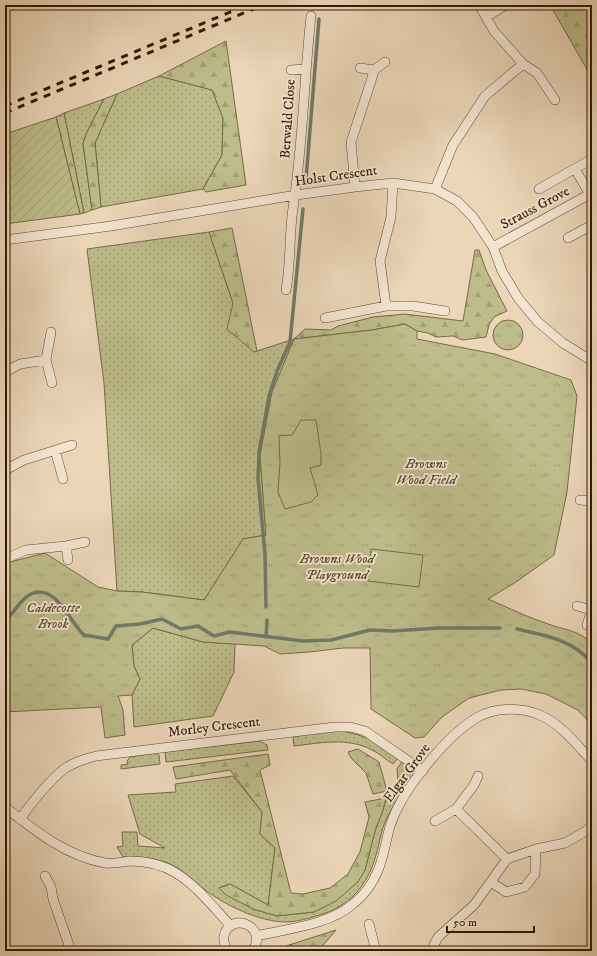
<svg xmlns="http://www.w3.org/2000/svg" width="597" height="956" viewBox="0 0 597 956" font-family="'IM FELL DW Pica',serif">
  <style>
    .grass { fill: url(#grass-dots); stroke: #786a46 }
    .forest { fill: url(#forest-firs); stroke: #786a46 }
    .park { fill: url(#park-tufts); stroke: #786a46 }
    .garden { fill: url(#garden-furrows); stroke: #786a46 }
    .pitch { fill: #bdbc8a; stroke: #786a46 }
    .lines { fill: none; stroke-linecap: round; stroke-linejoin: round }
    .stream { stroke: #70796a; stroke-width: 3.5 }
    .street-casing { stroke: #614830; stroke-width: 10 }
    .street { stroke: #f2e4d1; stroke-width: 9 }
    .rail { stroke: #331803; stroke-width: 3; stroke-dasharray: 7 7; stroke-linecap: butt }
    .labels { text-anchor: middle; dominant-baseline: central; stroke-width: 3.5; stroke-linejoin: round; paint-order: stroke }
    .street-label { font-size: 14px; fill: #331803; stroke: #f2e4d1 }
    .park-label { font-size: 14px; font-style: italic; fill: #5c492c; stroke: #f2e4d1 }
  </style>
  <defs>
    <pattern id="grass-dots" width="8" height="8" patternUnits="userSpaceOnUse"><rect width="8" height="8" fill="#bdbc8a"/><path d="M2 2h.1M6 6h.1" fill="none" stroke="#a3a175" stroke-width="1.8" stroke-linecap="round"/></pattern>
    <pattern id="forest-firs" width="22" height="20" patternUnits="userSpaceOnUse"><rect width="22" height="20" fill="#bdbc8a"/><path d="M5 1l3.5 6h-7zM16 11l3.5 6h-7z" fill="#a3a175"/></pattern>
    <pattern id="park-tufts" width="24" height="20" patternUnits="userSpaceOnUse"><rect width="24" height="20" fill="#bdbc8a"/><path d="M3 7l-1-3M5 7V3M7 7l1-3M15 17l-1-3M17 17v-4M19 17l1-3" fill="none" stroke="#a3a175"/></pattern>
    <pattern id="garden-furrows" width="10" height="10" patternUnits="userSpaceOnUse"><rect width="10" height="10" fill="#bdbc8a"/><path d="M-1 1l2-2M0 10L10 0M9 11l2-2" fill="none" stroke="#a3a175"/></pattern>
  </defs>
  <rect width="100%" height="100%" fill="#ebd6b8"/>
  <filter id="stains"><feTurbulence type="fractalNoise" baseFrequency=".005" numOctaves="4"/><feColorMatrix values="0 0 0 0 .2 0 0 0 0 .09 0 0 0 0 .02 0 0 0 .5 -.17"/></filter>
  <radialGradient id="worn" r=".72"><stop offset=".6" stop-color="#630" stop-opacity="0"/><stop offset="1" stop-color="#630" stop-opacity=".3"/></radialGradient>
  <!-- grass -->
  <path class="grass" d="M 159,76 L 212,90 L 223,118 L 222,155 L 203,189 L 101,207 L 95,143 L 117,94 Z
    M 104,99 L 87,132 L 83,143 L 92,210 L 84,213 L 64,113 Z
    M 209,232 L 233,303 L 254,352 L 294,339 L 272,392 L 260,455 L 266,535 L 243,539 L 204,600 L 142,592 L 117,591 L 104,383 L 87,249 Z
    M 153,628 L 203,642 L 235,644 L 234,672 L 213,716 L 134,727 L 132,695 L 140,679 L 134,666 L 132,645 Z
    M 341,731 C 368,736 377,742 399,757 L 393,764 C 386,760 379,753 372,750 C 348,737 320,743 294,746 L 293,737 L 314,733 Z
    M 259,741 L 267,745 L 268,750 L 166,762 L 165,752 Z
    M 156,753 L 159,755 L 160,764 L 121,769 L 121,765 L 128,764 L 127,761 L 130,757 Z
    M 403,760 C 417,774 415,772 406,789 L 398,783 L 397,769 Z
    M 233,776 L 262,812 L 260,834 L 275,848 L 268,905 L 230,884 L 219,888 L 253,909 L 277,916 L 314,912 L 365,870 L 375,831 L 383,810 L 386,798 L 398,790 L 402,793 C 394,805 386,817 382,831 C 377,851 374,870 361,887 C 350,902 333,912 316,916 C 307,919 298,921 289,922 C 260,923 222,904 200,886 C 190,878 180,868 168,863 C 154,858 137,856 123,857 L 117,847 L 123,846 L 122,832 L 137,832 L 138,846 L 165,848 L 140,834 L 128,795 L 176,792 L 175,784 Z"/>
  <!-- forest -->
  <path class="forest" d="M 550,5 L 592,5 L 592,78 Z
    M 226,41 L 246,185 L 206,192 L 203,189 L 222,155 L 223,118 L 212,90 L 159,76 Z
    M 117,94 L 95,143 L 101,207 L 92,210 L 83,143 L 87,132 L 104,99 Z
    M 64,113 L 84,213 L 80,214 L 56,117 Z
    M 232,228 L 257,351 L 254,352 L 227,329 L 233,303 L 209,232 Z
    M 475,250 L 479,250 L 486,270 L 507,311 L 494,317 L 489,325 L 486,337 L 462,340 L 453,336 L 436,337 L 428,333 L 417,331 L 405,324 L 372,330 L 294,339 L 305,329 L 331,330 L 338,326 L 373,317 L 405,314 L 463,321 Z
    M 358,749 L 379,762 L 387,791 L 373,794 L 366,773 L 351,758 L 348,752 Z
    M 268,754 L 270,765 L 260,770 L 291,893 L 303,894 L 330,888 L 348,874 L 360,852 L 369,817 L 365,802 L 386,798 L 383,810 L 375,831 L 365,870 L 358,882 L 336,901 L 314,912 L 277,916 L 253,909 L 226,895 L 219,888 L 230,884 L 268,905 L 275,848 L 260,834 L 262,812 L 230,770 L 176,779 L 173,767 Z
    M 336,930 L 318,951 L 277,951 L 289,945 Z"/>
  <!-- park -->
  <path class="park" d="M493 335a15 15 0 1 1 30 0a15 15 0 1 1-30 0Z
    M 405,324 L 417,331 L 417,339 L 495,354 L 571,380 L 577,396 L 567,492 L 554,555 L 516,582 L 488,599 C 509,608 529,618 551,625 C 565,630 581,631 592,644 L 592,725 L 578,710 L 546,694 L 521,689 L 501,690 L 469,698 L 442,717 L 424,737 L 415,738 L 371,709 L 370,648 L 343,648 L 309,652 L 280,654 L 264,646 L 203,642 L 153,628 L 132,645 L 134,666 L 140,679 L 132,695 L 118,696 L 123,710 L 125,735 L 105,738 L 101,707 L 5,712 L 5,566 L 10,562 L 45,553 L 98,587 L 117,591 L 142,592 L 204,600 L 243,539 L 266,535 L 260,455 L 272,392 L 294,339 L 372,330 Z"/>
  <!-- garden -->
  <path class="garden" d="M 56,117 L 80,214 L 5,224 L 5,134 Z"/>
  <!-- pitch -->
  <path class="pitch" d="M 301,420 L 316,420 L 321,454 L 321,465 L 310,468 L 318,495 L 311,502 L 285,509 L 278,492 L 280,463 L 279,436 L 292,435 Z
    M 371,549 L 423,555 L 419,587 L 368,581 Z"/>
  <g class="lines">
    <!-- stream -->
    <path class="stream" d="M 306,179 L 319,19
      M 266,607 L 265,554 L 258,478 L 259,453 L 269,396 L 277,371 L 290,342 L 303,209
      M 5,620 C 15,613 20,599 31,594 C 56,582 71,625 85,636 L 84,635 L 108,639 L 116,626 L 140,624 L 162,619 L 181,629 L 198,626 L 214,636 L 230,632 L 303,641 L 331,640 L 370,630 L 393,631 L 439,628 L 500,628
      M 517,629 C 546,636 572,639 592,663
      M 266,637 L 267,620"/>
    <defs>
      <path id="street" d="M 479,5 L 494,31 L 523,64 L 537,73 L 555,100
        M 486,17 L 506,5
        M 360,68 L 374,70
        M 291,70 L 305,69
        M 575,169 L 592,198
        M 355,187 L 351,142 L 371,81 L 374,70 L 385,62
        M 435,189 L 453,145 L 485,96 L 523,64
        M 539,189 L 592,159
        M 568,238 L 592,225
        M 5,240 L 111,226 L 296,195 L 355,187 L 393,183 L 435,189 L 457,201 L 473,217 L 493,247 L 502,271 L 518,298 L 538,322 L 563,343 L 592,361
        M 493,247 L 590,194
        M 286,290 C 291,263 289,235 293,208 C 303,145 304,79 311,16
        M 386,306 L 380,261 L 391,217 L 393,183
        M 325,318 L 386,306 L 413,306 L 445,311
        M 51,332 L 46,360 L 52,383
        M 5,372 L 20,364 L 46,360
        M 55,450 L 63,479
        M 5,470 L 24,460 L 72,445
        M 580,500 L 592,501
        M 66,546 L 68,560
        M 5,559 L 26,550 L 66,546 L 85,542
        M 577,606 L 592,610
        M 587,625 L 592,609
        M 5,807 C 35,831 66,856 105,863 C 113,864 122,862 129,861 C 145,861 163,865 176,873 C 197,886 214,908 231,926
        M 456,809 L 507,859
        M 20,819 C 33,801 47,783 64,769 C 74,762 85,759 96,756 L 335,727 L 350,727 L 365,731 L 423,771
        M 435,821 L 456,809 L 474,785 L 478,776
        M 45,876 L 51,887 L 53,899 L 71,951
        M 491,882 L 506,892 L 525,887 L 535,874 L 536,849
        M 369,924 L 376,951
        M 256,936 C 287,929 329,925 353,904 C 367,893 376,878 381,862 C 386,847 387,832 393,818 C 406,786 448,734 478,717 C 496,707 521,707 540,715 C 561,724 577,745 592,761
        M 229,951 C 225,947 223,942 224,936 C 230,910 270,927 252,951
        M 431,951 L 438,937 L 474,905 L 507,859 L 536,849 L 565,843 L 586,831 L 592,825"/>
    </defs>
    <!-- street casing -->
    <use href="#street" class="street-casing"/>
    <!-- street -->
    <use href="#street" class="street"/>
    <!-- rail -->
    <path class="rail" d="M 5,106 L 247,5
      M 5,113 L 263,5"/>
  </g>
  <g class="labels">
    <!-- street labels -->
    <g class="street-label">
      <text transform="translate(288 119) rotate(-86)">Berwald Close</text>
      <text transform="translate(336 176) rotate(-8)">Holst Crescent</text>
      <text transform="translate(535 208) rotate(-28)">Strauss Grove</text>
      <text transform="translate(214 727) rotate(-7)">Morley Crescent</text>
      <text transform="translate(407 773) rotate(-54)">Elgar Grove</text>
    </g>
    <!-- park labels -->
    <g class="park-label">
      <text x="426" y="464">Browns<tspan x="426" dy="16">Wood Field</tspan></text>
      <text x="337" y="559">Browns Wood<tspan x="337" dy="16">Playground</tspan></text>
      <text x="53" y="608">Caldecotte<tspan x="53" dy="16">Brook</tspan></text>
    </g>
  </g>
  <!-- margin -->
  <rect width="597" height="956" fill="none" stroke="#ebd6b8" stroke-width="20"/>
  <rect x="6" y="6" width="585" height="944" fill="none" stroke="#331803" stroke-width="2"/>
  <rect x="10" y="10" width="577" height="936" fill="none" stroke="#331803"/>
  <!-- scale -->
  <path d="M447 926v6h87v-6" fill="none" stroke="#331803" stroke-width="2"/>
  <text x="453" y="926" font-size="12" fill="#331803" stroke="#f2e4d1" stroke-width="3" paint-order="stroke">50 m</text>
  <rect width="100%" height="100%" filter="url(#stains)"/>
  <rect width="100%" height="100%" fill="url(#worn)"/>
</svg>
